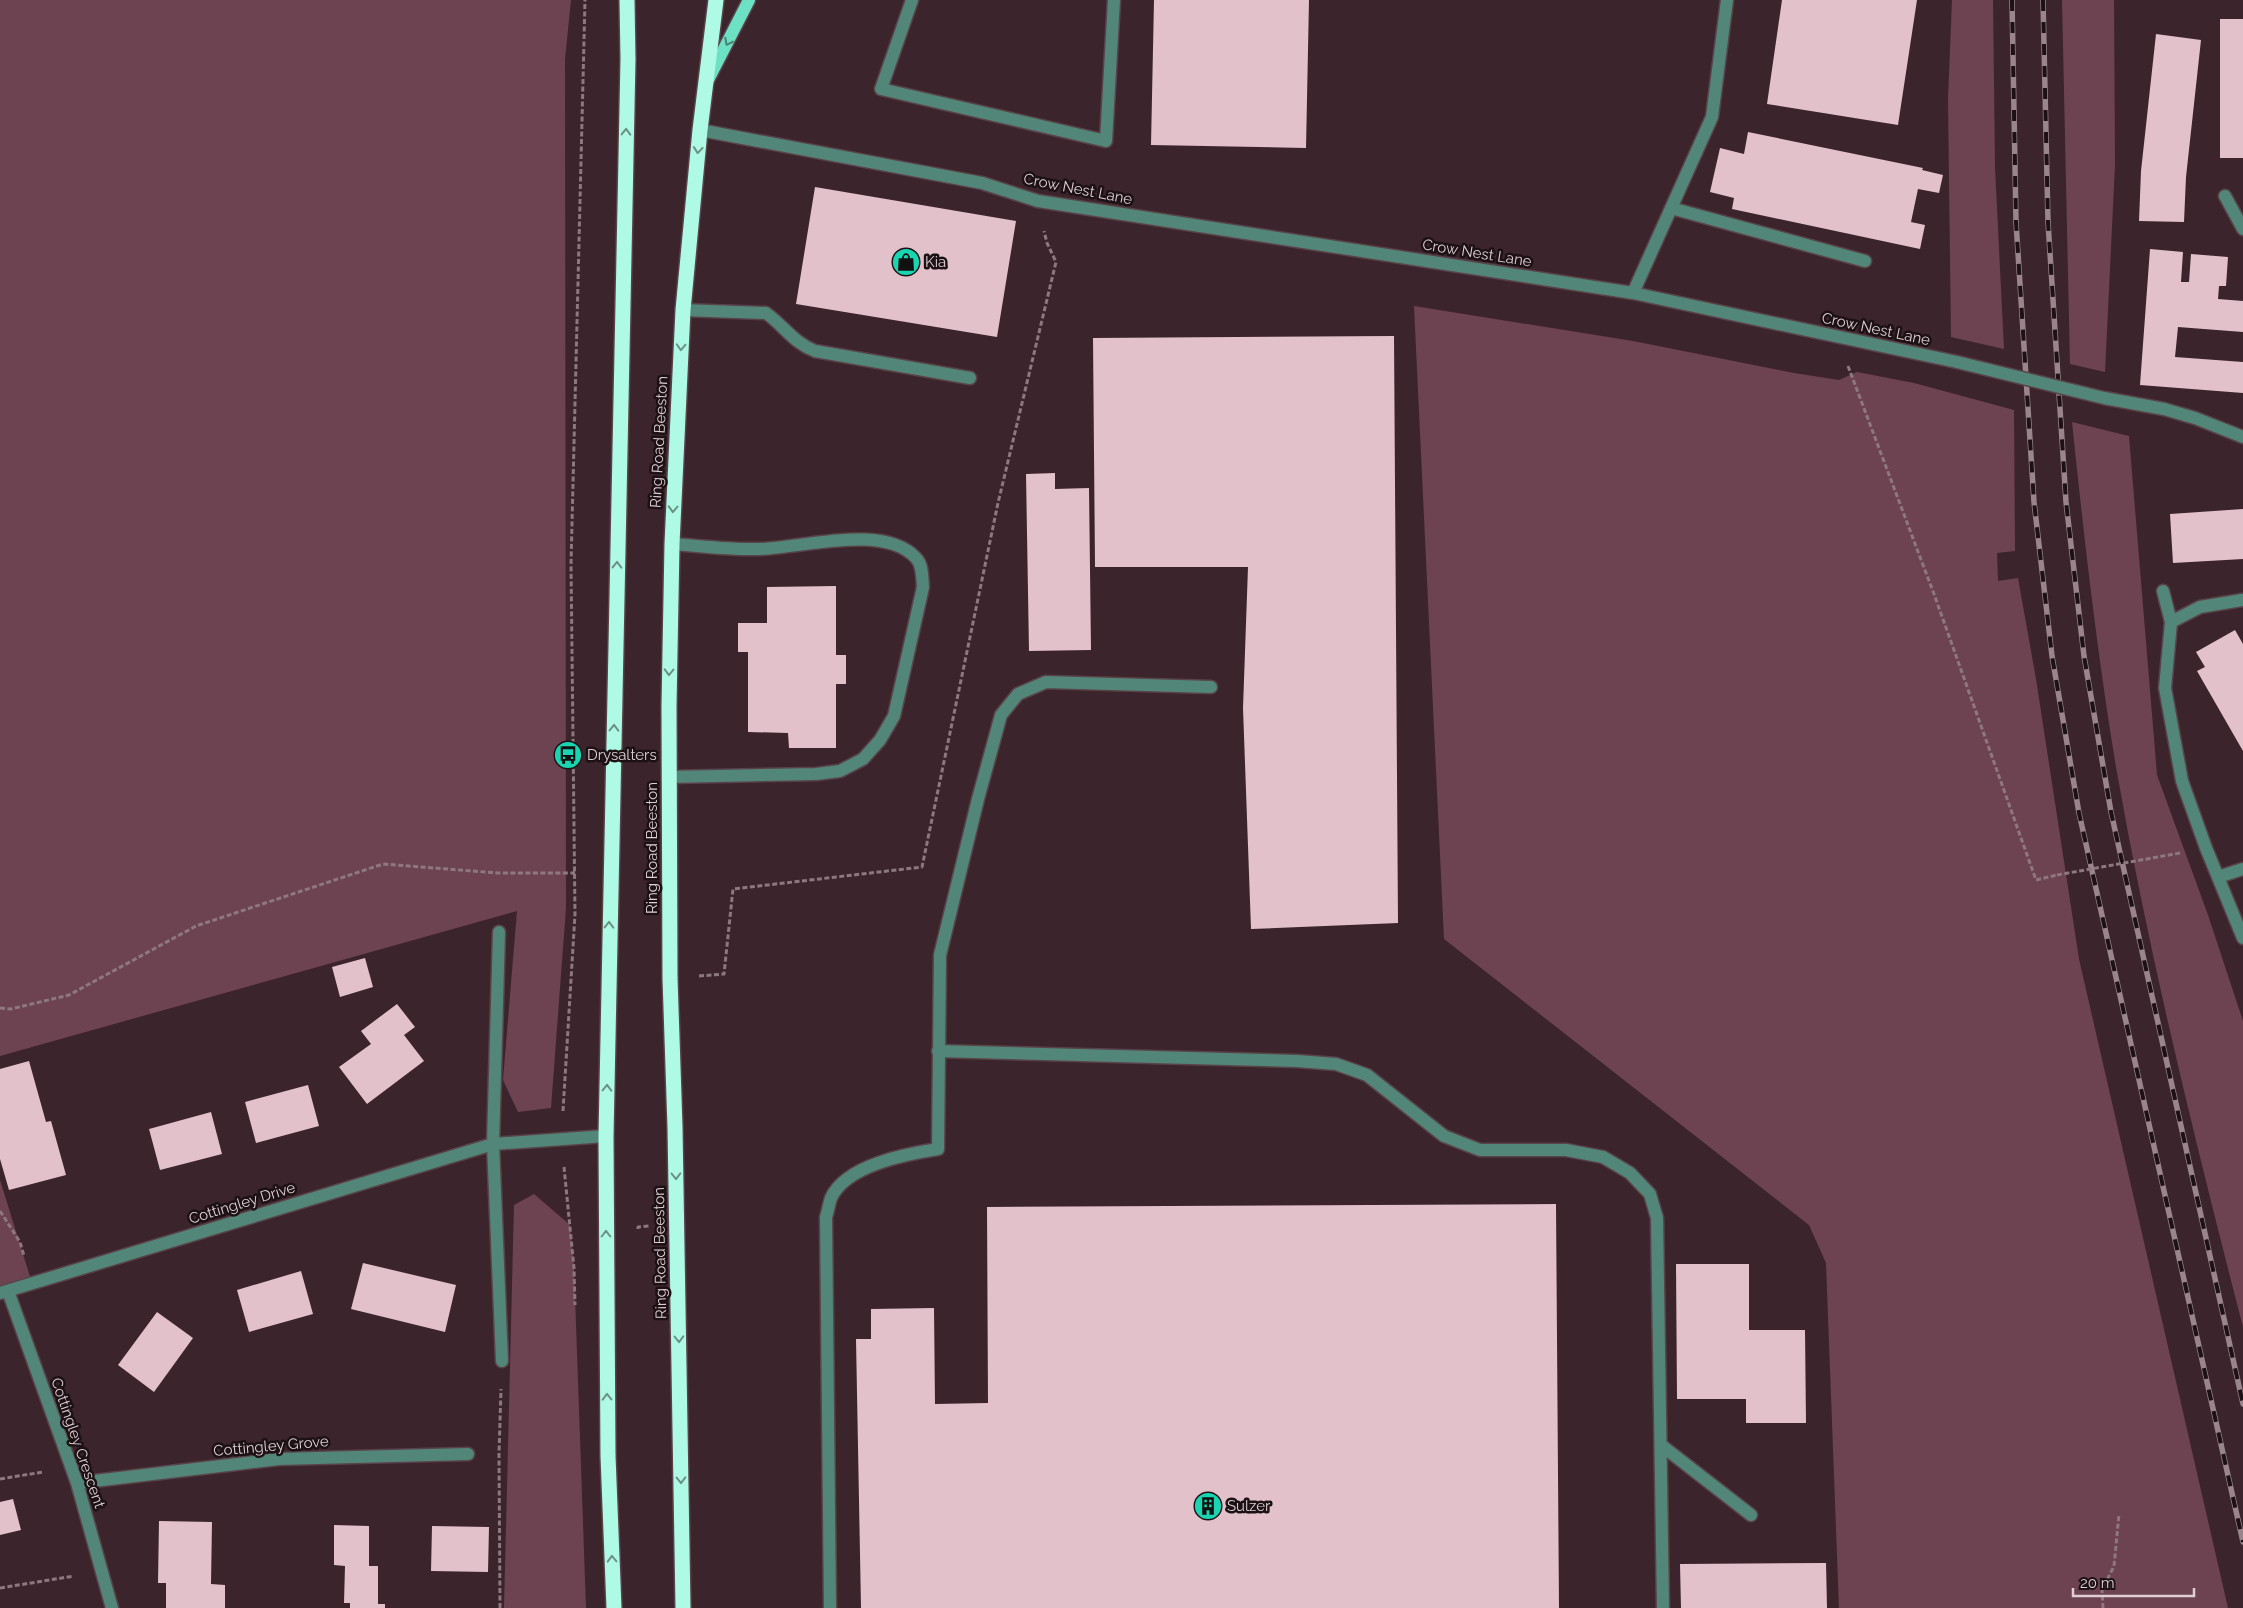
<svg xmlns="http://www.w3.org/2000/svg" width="2243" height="1608" viewBox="0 0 2243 1608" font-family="Raleway,sans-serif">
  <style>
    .green { fill: #6e4351 }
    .building { fill: #e2c1ca }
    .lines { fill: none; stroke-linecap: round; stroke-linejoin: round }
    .minor-casing { stroke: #59434a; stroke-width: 15 }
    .major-casing { stroke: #59434a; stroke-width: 15 }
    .highway-casing { stroke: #59434a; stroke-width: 18 }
    .path { stroke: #8d787f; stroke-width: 3; stroke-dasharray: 5 2.5; stroke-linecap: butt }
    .minor { stroke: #528678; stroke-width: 12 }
    .major { stroke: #6de1c4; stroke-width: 12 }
    .highway { stroke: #aefae4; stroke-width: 15 }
    .rail-casing { stroke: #99858b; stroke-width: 5.5 }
    .rail { stroke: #1c1114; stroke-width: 4; stroke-dasharray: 11; stroke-linecap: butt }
    .minor-bridge-casing { stroke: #59434a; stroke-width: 15; stroke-linecap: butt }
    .path-bridge { stroke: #8d787f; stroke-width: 3; stroke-dasharray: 5 2.5; stroke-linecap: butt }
    .minor-bridge { stroke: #528678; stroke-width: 12 }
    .oneway { stroke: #498375 }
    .oneway2 { stroke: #6c9186 }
    .labels { text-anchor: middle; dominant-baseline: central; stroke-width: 5; stroke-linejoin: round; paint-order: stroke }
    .street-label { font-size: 15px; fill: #dfced3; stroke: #1c1114 }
    .poi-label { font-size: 15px; fill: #dfced3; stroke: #1c1114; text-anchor: start }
  </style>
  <rect width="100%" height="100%" fill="#3c242c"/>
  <!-- green -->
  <path class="green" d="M 0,0 L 571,0 L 565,59 L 566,908 L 551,1108 L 518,1112 L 503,1080 L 517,911 L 0,1056 Z
    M 1952,0 L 1993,0 L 1995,168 L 2004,349 L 1951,337 L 1948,99 Z
    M 2062,0 L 2114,0 L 2115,165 L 2105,372 L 2070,364 Z
    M 1414,306 L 1633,341 L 1794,373 L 1839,380 L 1857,372 L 1914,383 L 2014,410 L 2015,551 L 1997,553 L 1998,581 L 2018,578 L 2036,679 L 2079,959 L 2228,1608 L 1839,1608 L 1826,1263 L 1809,1225 L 1444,939 Z
    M 2072,422 L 2129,436 L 2157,775 L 2208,915 L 2243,1021 L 2243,1327 C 2195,1141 2149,955 2116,767 C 2097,652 2084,538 2072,422 Z
    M 0,1180 L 32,1283 L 0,1293 Z
    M 534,1194 L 570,1225 L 574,1268 L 586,1608 L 504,1608 L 514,1205 Z"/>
  <!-- building -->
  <path class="building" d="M 1154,0 L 1309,0 L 1306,148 L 1151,145 Z
    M 1782,0 L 1917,0 L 1898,125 L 1767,104 Z
    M 2220,19 L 2243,19 L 2243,158 L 2220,158 Z
    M 2156,34 L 2201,40 L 2186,177 L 2184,222 L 2139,221 L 2141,171 Z
    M 1748,132 L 1923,168 L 1922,170 L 1943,175 L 1939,193 L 1918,189 L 1911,222 L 1925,225 L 1920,249 L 1732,209 L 1734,198 L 1710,192 L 1720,148 L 1744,154 Z
    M 815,187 L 1016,221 L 997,337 L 796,304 Z
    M 2150,249 L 2183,252 L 2181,282 L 2189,282 L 2191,254 L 2228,257 L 2226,286 L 2219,286 L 2218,299 L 2243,301 L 2243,332 L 2178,327 L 2175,357 L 2243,362 L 2243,393 L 2140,385 Z
    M 1394,336 L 1398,923 L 1251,929 L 1243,708 L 1248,567 L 1095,567 L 1093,338 Z
    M 1055,473 L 1055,489 L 1089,488 L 1091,650 L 1029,651 L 1026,474 Z
    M 2243,509 L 2243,559 L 2173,563 L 2170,514 Z
    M 836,586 L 836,655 L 846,655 L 846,684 L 836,684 L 836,748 L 789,748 L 788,733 L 748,732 L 748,652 L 738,652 L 738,623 L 767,623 L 767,587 Z
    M 2235,630 L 2243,644 L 2243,751 L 2197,671 L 2205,667 L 2196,652 Z
    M 365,958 L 373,987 L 340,997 L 332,967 Z
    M 397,1004 L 415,1027 L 404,1035 L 424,1061 L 367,1104 L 339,1067 L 371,1044 L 361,1031 Z
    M 29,1061 L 46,1122 L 51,1121 L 66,1175 L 9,1190 L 0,1159 L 0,1069 Z
    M 308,1085 L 319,1126 L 256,1143 L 245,1102 Z
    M 211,1112 L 222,1154 L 160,1170 L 149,1129 Z
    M 1556,1204 L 1559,1608 L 861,1608 L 856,1339 L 871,1339 L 871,1309 L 934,1308 L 935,1404 L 988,1403 L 987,1207 Z
    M 363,1263 L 456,1285 L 445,1332 L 351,1309 Z
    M 1676,1264 L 1749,1264 L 1749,1330 L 1805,1330 L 1806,1423 L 1746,1423 L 1746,1399 L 1677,1399 Z
    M 301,1271 L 313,1314 L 249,1332 L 237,1290 Z
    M 157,1312 L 193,1338 L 154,1392 L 118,1365 Z
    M 13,1499 L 21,1530 L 0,1535 L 0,1502 Z
    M 159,1521 L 212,1522 L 211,1584 L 225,1585 L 225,1608 L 166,1608 L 166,1583 L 158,1583 Z
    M 334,1525 L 369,1526 L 369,1566 L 378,1566 L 378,1604 L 385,1604 L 385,1608 L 350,1608 L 350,1603 L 344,1603 L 345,1566 L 334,1565 Z
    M 432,1526 L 489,1527 L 488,1572 L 431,1571 Z
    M 1826,1563 L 1827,1608 L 1681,1608 L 1680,1564 Z"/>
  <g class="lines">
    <defs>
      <path id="minor" d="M 912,0 L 881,89 L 1106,141 L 1114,0
        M 700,130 L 982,183 L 1038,201 L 1633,293 L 1957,362
        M 2225,196 L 2243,229
        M 1671,208 L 1865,261
        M 1633,293 L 1712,117 L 1727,0
        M 683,310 L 766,313 C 784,326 794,343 815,351 L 970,378
        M 2164,409 L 2195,418 L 2243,437
        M 2163,591 L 2171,622 L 2200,607 L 2242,600
        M 2171,622 L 2165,688 L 2182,781 L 2206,848 L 2243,938
        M 669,777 L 816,774 L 840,771 L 863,759 L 880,740 L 894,716 L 923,587 C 922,577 923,565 916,558 C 884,523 802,548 760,549 C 731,550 701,546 672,544
        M 2218,877 L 2243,869
        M 499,932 L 493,1144 L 502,1361
        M 938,1051 L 1297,1061 L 1336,1064 L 1367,1075 L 1444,1136 L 1480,1150 L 1566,1150 L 1603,1157 L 1630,1173 L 1650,1194 L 1657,1218 L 1663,1608
        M 8,1291 L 77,1483 L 112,1608
        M 0,1293 L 493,1144 L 606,1136
        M 1661,1445 L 1751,1515
        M 77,1483 L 279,1459 L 468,1454
        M 830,1608 L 826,1217 C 828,1211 829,1204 831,1198 C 846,1165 906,1154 938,1149 L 940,955 L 978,799 L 1001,715 L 1018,694 L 1046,682 L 1211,687"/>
      <path id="major" d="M 708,80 L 749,0"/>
      <path id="highway" d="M 614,1608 L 608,1456 L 606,1136 L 628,59 L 627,0
        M 683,1608 L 675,1127 L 670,978 L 669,706 L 672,544 L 683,310 L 700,130 L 716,0"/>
    </defs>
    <!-- minor casing -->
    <use href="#minor" class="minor-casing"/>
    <!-- major casing -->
    <use href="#major" class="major-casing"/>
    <!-- highway casing -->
    <use href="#highway" class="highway-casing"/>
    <!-- path -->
    <path class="path" d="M 1848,366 L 1934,594 L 2036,880 L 2057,875
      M 699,976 L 724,974 L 733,889 L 922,867 L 998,503 L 1056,262 L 1047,243 L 1044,231
      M 0,1008 L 11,1009 L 69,995 L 196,926 L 383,864 L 498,873 L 575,873
      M 563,1111 L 575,914 L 571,564 L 585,0
      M 564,1167 L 574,1268 L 575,1305
      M 0,1211 L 20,1242 L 24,1256
      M 638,1229 L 638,1227 L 649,1226
      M 0,1479 L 43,1472
      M 0,1588 L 74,1576
      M 500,1608 L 499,1454 L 501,1389
      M 2103,1608 L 2102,1590 L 2114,1566 L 2119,1514"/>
    <!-- minor -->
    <use href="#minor" class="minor"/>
    <!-- major -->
    <use href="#major" class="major"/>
    <!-- highway -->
    <use href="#highway" class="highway"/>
    <defs>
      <path id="rail" d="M 2012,0 L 2016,222 L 2034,502 L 2052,656 L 2079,813 L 2243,1542
        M 2043,0 L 2048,222 L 2066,502 L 2084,656 L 2111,812 L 2243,1404"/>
    </defs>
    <!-- rail casing -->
    <use href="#rail" class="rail-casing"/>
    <!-- rail -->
    <use href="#rail" class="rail"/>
    <defs>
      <path id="minor-bridge" d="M 1957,362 L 2104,398 L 2164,409"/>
    </defs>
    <!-- minor-bridge casing -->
    <use href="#minor-bridge" class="minor-bridge-casing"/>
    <!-- path-bridge -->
    <path class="path-bridge" d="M 2057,875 L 2180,853"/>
    <!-- minor-bridge -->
    <use href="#minor-bridge" class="minor-bridge"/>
  </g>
  <!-- one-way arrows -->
  <defs><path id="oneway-chevron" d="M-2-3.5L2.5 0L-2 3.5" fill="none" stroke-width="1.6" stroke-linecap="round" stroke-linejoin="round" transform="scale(1.25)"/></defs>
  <use class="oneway" href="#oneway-chevron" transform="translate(728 42) rotate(117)"/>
  <g class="oneway2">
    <use href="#oneway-chevron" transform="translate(626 132) rotate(-89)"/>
    <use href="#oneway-chevron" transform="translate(698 150) rotate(95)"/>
    <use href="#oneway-chevron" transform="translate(681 347) rotate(93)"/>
    <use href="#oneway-chevron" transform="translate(673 509) rotate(92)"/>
    <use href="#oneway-chevron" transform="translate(617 565) rotate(-89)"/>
    <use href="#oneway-chevron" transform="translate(669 672) rotate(91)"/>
    <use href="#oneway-chevron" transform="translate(614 728) rotate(-89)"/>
    <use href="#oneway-chevron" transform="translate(609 925) rotate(-89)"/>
    <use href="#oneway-chevron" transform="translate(607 1088) rotate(-89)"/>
    <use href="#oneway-chevron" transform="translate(676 1176) rotate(89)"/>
    <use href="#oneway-chevron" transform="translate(606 1234) rotate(-90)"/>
    <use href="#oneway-chevron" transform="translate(679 1339) rotate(89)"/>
    <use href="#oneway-chevron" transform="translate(607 1397) rotate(-91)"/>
    <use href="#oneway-chevron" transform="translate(681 1480) rotate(89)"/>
    <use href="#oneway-chevron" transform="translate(612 1559) rotate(-92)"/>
  </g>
  <!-- icons -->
  <defs>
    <symbol id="shop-disc" viewBox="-11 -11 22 22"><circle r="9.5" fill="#1ad5b2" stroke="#1c1114"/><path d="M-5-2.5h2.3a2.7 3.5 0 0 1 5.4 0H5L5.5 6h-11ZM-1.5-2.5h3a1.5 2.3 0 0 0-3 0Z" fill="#111"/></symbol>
    <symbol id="bus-disc" viewBox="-11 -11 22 22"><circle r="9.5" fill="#1ad5b2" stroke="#1c1114"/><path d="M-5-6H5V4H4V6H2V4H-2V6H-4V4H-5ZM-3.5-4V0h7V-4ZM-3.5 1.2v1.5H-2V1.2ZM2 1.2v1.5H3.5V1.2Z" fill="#111"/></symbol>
    <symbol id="building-disc" viewBox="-11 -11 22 22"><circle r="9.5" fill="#1ad5b2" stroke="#1c1114"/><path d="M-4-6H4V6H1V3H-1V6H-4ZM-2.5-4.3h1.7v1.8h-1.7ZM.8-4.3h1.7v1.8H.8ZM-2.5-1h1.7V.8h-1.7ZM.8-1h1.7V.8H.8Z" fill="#111"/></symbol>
  </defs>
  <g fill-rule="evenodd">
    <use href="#shop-disc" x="890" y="246" width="32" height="32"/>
    <use href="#bus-disc" x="552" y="739" width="32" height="32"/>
    <use href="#building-disc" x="1192" y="1490" width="32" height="32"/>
  </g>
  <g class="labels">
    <!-- street labels -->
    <g class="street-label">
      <text transform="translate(1078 189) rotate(11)">Crow Nest Lane</text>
      <text transform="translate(1477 253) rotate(9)">Crow Nest Lane</text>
      <text transform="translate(1876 329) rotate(12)">Crow Nest Lane</text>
      <text transform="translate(659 442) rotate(-87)">Ring Road Beeston</text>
      <text transform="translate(652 848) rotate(-90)">Ring Road Beeston</text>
      <text transform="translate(242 1203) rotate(-17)">Cottingley Drive</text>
      <text transform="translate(660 1253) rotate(-91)">Ring Road Beeston</text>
      <text transform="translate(78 1443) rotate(71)">Cottingley Crescent</text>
      <text transform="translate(271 1446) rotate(-5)">Cottingley Grove</text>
    </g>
    <!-- poi labels -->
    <g class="poi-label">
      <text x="925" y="262">Kia</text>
      <text x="587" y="755">Drysalters</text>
      <text x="1227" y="1506">Sulzer</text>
    </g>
  </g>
  <!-- scale -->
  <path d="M2073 1588v8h121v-8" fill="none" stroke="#dfced3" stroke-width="2.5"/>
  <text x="2080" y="1588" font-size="15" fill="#dfced3" stroke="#1c1114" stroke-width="4" paint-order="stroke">20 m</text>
</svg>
